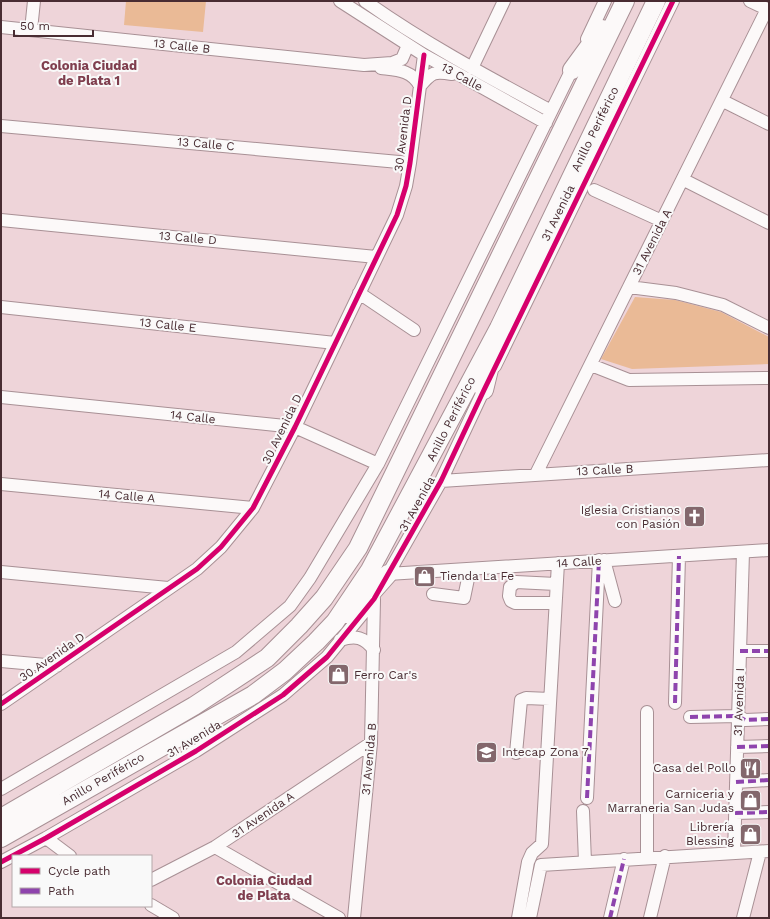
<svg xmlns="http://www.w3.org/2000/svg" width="770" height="919" viewBox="0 0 770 919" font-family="'Work Sans',sans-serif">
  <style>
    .green { fill: #eaba96 }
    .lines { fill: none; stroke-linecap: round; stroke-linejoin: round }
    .minor-casing { stroke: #a89095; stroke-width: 14 }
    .highway-casing { stroke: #a89095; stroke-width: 20 }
    .minor { stroke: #fcf9f9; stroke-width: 12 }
    .highway { stroke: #fcf9f9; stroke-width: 18 }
    .quiet { stroke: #8e44ad; stroke-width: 4; stroke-dasharray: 8 4; stroke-linecap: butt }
    .cycleway-casing { stroke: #f9f9f9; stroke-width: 8 }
    .cycleway { stroke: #d6006c; stroke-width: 5 }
    .labels { text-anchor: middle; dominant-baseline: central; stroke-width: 4; stroke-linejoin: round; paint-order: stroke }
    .street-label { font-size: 12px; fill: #492c32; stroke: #f9f9f9 }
    .poi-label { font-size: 12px; fill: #492c32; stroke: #f9f9f9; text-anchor: end }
    .neighbourhood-label { font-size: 13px; font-weight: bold; fill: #7f3e4e; stroke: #f9f9f9 }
  </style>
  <rect width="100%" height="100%" fill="#eed4d9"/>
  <!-- green -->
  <path class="green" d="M 126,1 L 206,1 L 203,32 L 124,25 Z
    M 635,297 L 675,300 L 721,312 L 769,337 L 769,364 L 632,369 L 601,359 Z"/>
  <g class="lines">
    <defs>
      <path id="minor" d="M 340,1 L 424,55 L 546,123
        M 365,1 C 424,43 488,77 551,111
        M 750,1 L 769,10
        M 1,27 L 364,65 L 392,63 L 402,59 L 408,45
        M 31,30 L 34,1
        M 587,39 L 605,1
        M 381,68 C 397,70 412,70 420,86 C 432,72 434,71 452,74
        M 472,68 L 504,1
        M 723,101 L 769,124
        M 1,126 L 410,163
        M 684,180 L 769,223
        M 594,190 L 662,221
        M 1,220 L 376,257
        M 629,287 L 676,293 L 723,305 L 769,328
        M 359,293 L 414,330
        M 1,307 L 335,343
        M 591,365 L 629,380 L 769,378
        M 495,366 L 673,1
        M 1,397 L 295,427 L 378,464
        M 536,474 L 767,9
        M 441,481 L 769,460
        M 1,484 L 253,508
        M 604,560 L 615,601
        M 1,572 L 168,588
        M 388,574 L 769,550
        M 384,581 L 441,481 L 487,383
        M 433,594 L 464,598 L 470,569
        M 555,603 L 515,603 L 511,601 L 509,596 L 510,587 L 516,582 L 556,584
        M 340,640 C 356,635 364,637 374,650
        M 740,651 L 769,651
        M 1,661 L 57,666
        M 675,703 L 679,556
        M 1,704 L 197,569 L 221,547 L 253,508 L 295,427 L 397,215 L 406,186 L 410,163 L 424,55
        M 690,717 L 738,716 L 745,720 L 769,719
        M 737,747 L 769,746
        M 516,753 L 521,700 L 526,698 L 550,699
        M 736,782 L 769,780
        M 1,789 L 236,652 L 290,606 L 310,578 L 378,464 L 575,63
        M 587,798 L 599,560
        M 583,811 L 585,862
        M 735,813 L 769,812
        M 46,838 L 70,856
        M 215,847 L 339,918
        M 734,853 L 743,552
        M 647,857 L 647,712
        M 1,862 L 46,838 L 196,751 L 283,695 L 327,657 L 368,607
        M 151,880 L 215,847 L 371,743
        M 151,905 L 173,918
        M 354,918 L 371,743 L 374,599
        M 518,918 L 528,862 L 532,853 L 542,844 L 558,563
        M 530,918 L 541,865 L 769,851
        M 610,918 L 624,859
        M 650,918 L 665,856
        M 743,918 L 760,852"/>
      <path id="highway" d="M 572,70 L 602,29
        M 484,390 L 493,353
        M 347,614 L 358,608 L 388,574
        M 1,818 L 194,706 L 267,658 L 299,626 L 324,598 L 358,548 L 625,1
        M 1,838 L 253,695 L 285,671 L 316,642 L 335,622 L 370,570 L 499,328 L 656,1"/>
    </defs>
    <!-- minor casing -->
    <use href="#minor" class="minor-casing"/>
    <!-- highway casing -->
    <use href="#highway" class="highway-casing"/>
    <!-- minor -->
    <use href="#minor" class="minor"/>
    <!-- highway -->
    <use href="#highway" class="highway"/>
    <!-- quiet -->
    <path class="quiet" d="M 740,651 L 769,651
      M 675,703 L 679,556
      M 690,717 L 738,716 L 745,720 L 769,719
      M 737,747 L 769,746
      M 736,782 L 769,780
      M 587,798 L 599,560
      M 735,813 L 769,812
      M 610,918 L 624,859"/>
    <defs>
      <path id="cycleway" d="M 1,704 L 197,569 L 221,547 L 253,508 L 295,427 L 397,215 L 406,186 L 410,163 L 424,55
        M 1,862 L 46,838 L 196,751 L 283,695 L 327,657 L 374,599 L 441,481 L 484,390 L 673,1"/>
    </defs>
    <!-- cycleway casing -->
    <use href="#cycleway" class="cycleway-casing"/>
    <!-- cycleway -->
    <use href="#cycleway" class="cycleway"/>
  </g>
  <!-- icons -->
  <defs>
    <symbol id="church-square" viewBox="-11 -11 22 22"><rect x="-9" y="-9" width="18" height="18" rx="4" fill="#83676c" stroke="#f9f9f9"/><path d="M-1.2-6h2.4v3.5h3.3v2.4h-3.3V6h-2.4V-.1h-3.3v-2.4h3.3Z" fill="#fff"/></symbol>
    <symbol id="shop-square" viewBox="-11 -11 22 22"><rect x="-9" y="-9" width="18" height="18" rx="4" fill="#83676c" stroke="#f9f9f9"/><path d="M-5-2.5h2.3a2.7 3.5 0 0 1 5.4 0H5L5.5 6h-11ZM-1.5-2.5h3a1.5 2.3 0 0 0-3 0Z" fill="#fff"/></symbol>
    <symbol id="university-square" viewBox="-11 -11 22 22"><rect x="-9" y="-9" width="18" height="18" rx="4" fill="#83676c" stroke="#f9f9f9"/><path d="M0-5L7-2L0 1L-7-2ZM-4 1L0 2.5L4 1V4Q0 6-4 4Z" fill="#fff"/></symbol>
    <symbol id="restaurant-square" viewBox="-11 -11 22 22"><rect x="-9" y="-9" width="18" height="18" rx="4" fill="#83676c" stroke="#f9f9f9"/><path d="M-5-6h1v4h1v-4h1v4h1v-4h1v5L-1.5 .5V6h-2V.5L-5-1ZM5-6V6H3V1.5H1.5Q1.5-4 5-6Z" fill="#fff"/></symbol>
  </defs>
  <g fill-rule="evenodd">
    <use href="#church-square" x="682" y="504" width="25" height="25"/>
    <use href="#shop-square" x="412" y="564" width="25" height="25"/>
    <use href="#shop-square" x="326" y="662" width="25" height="25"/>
    <use href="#university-square" x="474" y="740" width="25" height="25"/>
    <use href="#restaurant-square" x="738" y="756" width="25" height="25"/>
    <use href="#shop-square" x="738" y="788" width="25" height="25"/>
    <use href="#shop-square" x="738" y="822" width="25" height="25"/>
  </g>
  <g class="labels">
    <!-- street labels -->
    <g class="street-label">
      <text transform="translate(182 46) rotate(6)">13 Calle B</text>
      <text transform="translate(462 77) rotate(29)">13 Calle</text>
      <text transform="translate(595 129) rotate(-64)">Anillo Periférico</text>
      <text transform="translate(403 134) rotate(-83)">30 Avenida D</text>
      <text transform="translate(206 144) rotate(5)">13 Calle C</text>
      <text transform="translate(558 213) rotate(-64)">31 Avenida</text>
      <text transform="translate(188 238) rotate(5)">13 Calle D</text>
      <text transform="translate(652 242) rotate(-63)">31 Avenida A</text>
      <text transform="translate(168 325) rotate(6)">13 Calle E</text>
      <text transform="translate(193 417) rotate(6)">14 Calle</text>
      <text transform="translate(451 419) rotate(-63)">Anillo Periférico</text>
      <text transform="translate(282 429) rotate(-64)">30 Avenida D</text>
      <text transform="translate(605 470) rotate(-3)">13 Calle B</text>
      <text transform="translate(127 496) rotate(5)">14 Calle A</text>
      <text transform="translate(417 504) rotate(-61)">31 Avenida</text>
      <text transform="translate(579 562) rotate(-4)">14 Calle</text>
      <text transform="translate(52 657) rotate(-35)">30 Avenida D</text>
      <text transform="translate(739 702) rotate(-88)">31 Avenida I</text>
      <text transform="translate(194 739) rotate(-31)">31 Avenida</text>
      <text transform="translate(369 759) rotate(-85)">31 Avenida B</text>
      <text transform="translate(103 779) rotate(-30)">Anillo Periférico</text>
      <text transform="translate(263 815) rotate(-34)">31 Avenida A</text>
    </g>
    <!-- poi labels -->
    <g class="poi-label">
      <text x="680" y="510">Iglesia Cristianos<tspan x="680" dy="14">con Pasión</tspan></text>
      <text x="440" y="576" text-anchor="start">Tienda La Fe</text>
      <text x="354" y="675" text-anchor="start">Ferro Car's</text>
      <text x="502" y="752" text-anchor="start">Intecap Zona 7</text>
      <text x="736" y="768">Casa del Pollo</text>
      <text x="734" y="794">Carniceria y<tspan x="734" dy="14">Marraneria San Judas</tspan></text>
      <text x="734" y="827">Librería<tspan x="734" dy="14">Blessing</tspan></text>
    </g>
    <!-- neighbourhood labels -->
    <g class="neighbourhood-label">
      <text x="89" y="65">Colonia Ciudad<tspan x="89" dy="15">de Plata 1</tspan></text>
      <text x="264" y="880">Colonia Ciudad<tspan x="264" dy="15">de Plata</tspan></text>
    </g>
  </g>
  <!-- border -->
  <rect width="770" height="919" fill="none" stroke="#492c32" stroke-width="4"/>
  <!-- legend -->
  <rect x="12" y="855" width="140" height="52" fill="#f9f9f9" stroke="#b3a7a9"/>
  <rect x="20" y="868" width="20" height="6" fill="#d6006c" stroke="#b3a7a9"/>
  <text x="48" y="875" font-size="12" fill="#492c32">Cycle path</text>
  <rect x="20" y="888" width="20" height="6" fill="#8e44ad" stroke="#b3a7a9"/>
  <text x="48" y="895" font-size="12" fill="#492c32">Path</text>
  <!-- scale -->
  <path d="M14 30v6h79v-6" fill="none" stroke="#492c32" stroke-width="2"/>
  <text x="20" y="30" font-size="12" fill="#492c32" stroke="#f9f9f9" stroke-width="3" paint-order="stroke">50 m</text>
</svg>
